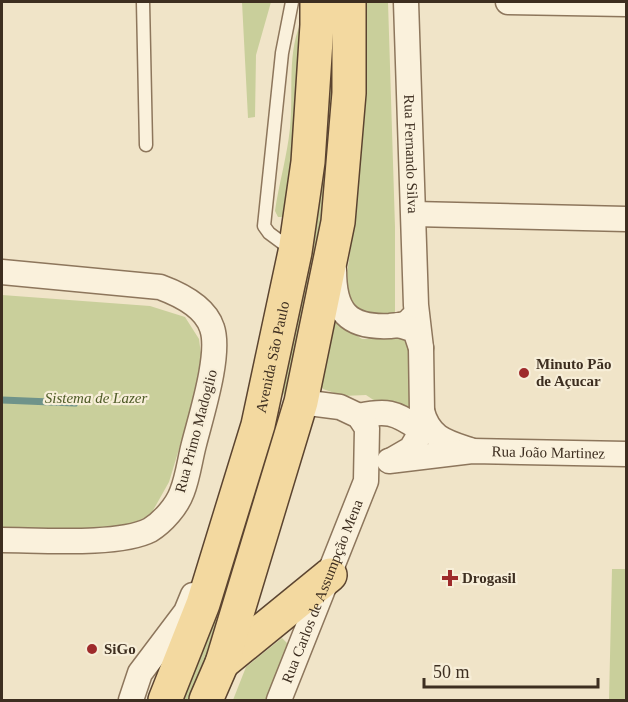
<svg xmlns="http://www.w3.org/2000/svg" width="628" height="702" viewBox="0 0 628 702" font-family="'Times New Roman',serif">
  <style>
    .green { fill: #c9cf9b }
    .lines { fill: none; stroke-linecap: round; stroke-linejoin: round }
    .stream { stroke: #6f938a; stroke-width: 7 }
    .service-casing { stroke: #8d765c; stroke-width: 15 }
    .minor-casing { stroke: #8d765c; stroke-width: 27 }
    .primary-casing { stroke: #5b4430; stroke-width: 36 }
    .service { stroke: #faf1dc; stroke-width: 12 }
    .minor { stroke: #faf1dc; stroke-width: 24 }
    .primary { stroke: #f3d9a0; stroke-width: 33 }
    .poi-dot { fill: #9e2a2b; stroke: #f7eed8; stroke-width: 2 }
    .labels { text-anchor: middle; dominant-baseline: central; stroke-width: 4.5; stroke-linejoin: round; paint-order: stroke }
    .street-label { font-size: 15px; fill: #3d2e20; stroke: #f7eed8 }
    .poi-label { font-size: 15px; font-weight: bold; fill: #3d2e20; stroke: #f7eed8; text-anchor: start }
    .park-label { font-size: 15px; font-style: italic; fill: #4d5a26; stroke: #f7eed8 }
  </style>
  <rect width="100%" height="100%" fill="#f0e4c8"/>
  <!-- green -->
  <path class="green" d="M 242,2 L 271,2 L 256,55 L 255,117 L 248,118 Z
    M 342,2 L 334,177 L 293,398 L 284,397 L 282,386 L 328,39 Z
    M 362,2 L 388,2 L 395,227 L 395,316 L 362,314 L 348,298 L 346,280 L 355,219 Z
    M 303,18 L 308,19 L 286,217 L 278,217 L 275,211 C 279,183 287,157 290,128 C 294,92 286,51 303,18 Z
    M 2,295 L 150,306 L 185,317 L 199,339 L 203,370 L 169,482 L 151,514 L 125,528 L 2,528 Z
    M 329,313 L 338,323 L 362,339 L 376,339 L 389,334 L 409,340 L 414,399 L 409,415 L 378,403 L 366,395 L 343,396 L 323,389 L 318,380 Z
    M 276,431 L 197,700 L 182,700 L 268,434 Z
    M 612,569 L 626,569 L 626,700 L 609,700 Z
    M 282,638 L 293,649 L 270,700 L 233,700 L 246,667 Z"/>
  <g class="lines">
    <!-- stream -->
    <path class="stream" d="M 2,400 L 75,403"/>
    <defs>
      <path id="service" d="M 143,2 L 146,145
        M 292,250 L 269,233 L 264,226 L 282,53 L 292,2"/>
      <g id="minor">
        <path id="s1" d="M 406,2 L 416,305 L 421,348"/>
        <path d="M 508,2 L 626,4"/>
        <path d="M 414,214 L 626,219"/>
        <path d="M 334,270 C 334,312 348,328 390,326 C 398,325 406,326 411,319"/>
        <path d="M 2,272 L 160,287 C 179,294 205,306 212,328 C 221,354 201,416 194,444 C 190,459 188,477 182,492 C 177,506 163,522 150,530 C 119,546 39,540 2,540"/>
        <path d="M 422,411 C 429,438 446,442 470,450"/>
        <path d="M 359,416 C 386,410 395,412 418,428"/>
        <path d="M 392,460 L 411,449 L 417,439 L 422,411 L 421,348 L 415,330 L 399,325"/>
        <path id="s2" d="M 389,461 L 472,451 L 626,454"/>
        <path d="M 131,700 L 140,673 L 186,612 L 193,595"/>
        <path id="s3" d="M 279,700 L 366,481 L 367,428 L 359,416 L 340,407 L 301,402"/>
      </g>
      <g id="primary">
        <path d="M 222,663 L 330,575"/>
        <path id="s4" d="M 165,700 L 203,604 L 258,425 L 295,252 L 308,162 L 317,25 L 317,2"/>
        <path d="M 206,700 L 222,663 L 301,402 L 338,222 L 349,93 L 349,2"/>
      </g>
    </defs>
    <!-- service casing -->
    <use href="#service" class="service-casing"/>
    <!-- minor casing -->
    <use href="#minor" class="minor-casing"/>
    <!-- primary casing -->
    <use href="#primary" class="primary-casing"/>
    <!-- service -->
    <use href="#service" class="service"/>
    <!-- minor -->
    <use href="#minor" class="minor"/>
    <!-- primary -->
    <use href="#primary" class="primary"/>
  </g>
  <!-- markers -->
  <g class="poi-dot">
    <circle cx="524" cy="373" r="6"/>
    <path d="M447 569h6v6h6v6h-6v6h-6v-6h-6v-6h6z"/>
    <circle cx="92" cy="649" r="6"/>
  </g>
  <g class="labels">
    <!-- street labels -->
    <g class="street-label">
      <text stroke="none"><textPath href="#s1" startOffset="152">Rua Fernando Silva</textPath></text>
      <text stroke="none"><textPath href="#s4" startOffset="360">Avenida São Paulo</textPath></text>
      <text transform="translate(196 431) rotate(-75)">Rua Primo Madoglio</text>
      <text stroke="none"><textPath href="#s2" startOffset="160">Rua João Martinez</textPath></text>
      <text stroke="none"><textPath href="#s3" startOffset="117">Rua Carlos de Assumpção Mena</textPath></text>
    </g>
    <!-- poi labels -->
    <g class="poi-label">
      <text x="536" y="364">Minuto Pão<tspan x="536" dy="17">de Açucar</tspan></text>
      <text x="462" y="578">Drogasil</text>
      <text x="104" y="649">SiGo</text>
    </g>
    <!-- park labels -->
    <g class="park-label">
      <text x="96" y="398">Sistema de Lazer</text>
    </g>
  </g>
  <!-- border -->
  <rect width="628" height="702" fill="none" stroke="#3d2e20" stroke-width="6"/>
  <!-- scale -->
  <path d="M424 678v9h174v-9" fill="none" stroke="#3d2e20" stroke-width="3"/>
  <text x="433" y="678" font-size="18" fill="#3d2e20" stroke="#f7eed8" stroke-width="4.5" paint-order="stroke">50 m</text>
</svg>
